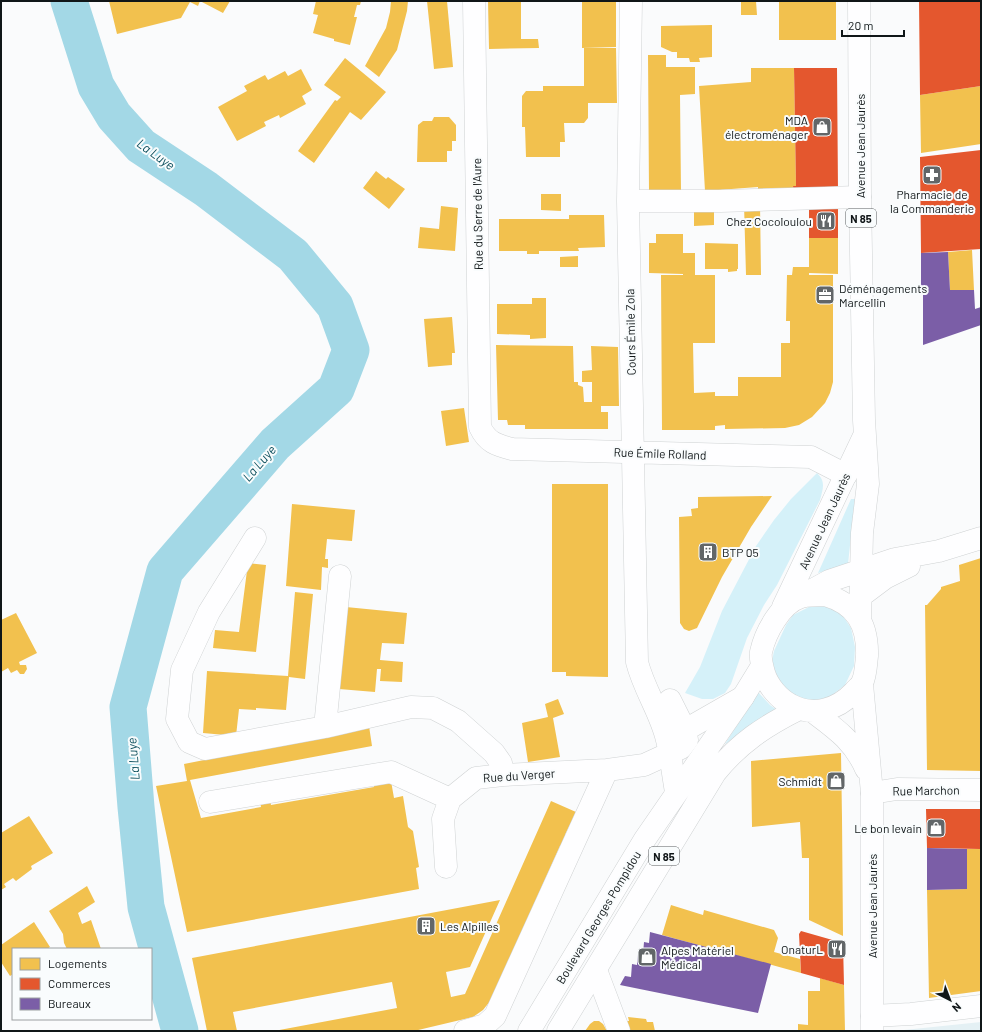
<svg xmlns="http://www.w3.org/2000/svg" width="982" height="1032" viewBox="0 0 982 1032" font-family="Barlow,sans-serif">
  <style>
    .built { fill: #e4f0f4 }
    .green { fill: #d5f1f9 }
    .homes { fill: #f2c14e }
    .shops { fill: #e4572e }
    .offices { fill: #7b5ea7 }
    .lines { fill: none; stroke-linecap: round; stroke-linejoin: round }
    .river { stroke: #a3d8e6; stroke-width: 37 }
    .minor-casing { stroke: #cfd2d3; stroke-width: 23 }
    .major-casing { stroke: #cfd2d3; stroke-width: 23 }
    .minor { stroke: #fefeff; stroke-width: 22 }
    .major { stroke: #fefeff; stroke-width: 22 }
    .labels { text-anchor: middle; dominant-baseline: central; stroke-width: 4; stroke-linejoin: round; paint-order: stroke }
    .shield { fill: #f9fcfd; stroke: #565b5d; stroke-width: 1 }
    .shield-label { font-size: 11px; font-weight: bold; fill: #101618 }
    .poi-label { font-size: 12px; fill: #101618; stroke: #f9fcfd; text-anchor: end }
    .street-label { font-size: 12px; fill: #101618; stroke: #f9fcfd }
    .water-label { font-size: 13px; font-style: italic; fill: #0c4f5d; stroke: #f9fcfd }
  </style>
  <rect width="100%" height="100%" fill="#fafbfc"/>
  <!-- built -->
  <path class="built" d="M 981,1022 L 981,1031 L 904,1030 Z"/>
  <!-- green -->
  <path class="green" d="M 817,473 C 826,482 823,488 820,500 L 777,585 L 764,605 L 747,638 L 731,684 L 725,693 L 713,699 L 702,699 L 685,693 L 700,667 L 722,611 L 756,546 L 774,520 L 791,499 Z
    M 851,499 L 855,499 L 848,564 L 818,573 Z
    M 815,604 L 834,608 L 841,613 L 851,628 L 855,647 L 854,666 L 845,685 L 831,696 L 816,701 L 795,697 L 781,686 L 775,672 L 772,661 L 774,651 L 786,625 L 793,615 Z
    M 758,692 L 770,705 L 780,712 L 725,744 Z"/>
  <!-- homes -->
  <path class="homes" d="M 109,1 L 230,1 L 223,13 L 200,1 L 198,6 L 190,2 L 181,18 L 117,34 Z
    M 316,1 L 361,1 L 360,5 L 357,5 L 354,17 L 357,17 L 350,45 L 334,41 L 334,39 L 313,33 L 318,15 L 313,14 Z
    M 391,1 L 408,1 L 407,11 L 397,50 L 379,77 L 365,66 L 386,28 L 390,12 Z
    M 427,1 L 447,1 L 453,67 L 434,69 Z
    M 488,1 L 521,1 L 521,39 L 538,39 L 539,48 L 489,49 Z
    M 582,1 L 616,1 L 616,47 L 582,48 Z
    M 741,1 L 756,1 L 757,15 L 741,15 Z
    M 779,1 L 836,1 L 836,40 L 779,40 Z
    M 712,25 L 712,57 L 699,58 L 700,62 L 690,62 L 689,58 L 677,58 L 677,52 L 672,52 L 661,47 L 661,26 Z
    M 584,48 L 616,48 L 617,103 L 588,103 L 588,118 L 584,123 L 564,123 L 565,142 L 560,142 L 560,157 L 526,157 L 525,127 L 522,127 L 522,96 L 526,91 L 543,91 L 543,86 L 584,86 Z
    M 648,55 L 666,55 L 666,67 L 695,67 L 695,94 L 680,95 L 681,192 L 649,192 Z
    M 345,58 L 386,92 L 361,120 L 350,112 L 314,163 L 298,151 L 335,100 L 337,101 L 341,97 L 324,85 Z
    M 751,68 L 794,68 L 796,186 L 793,186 L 794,192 L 758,192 L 758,187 L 705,191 L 699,86 L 751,82 Z
    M 301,69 L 312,90 L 302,96 L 306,104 L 280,118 L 279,115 L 264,122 L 266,126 L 237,141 L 218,107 L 247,91 L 244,86 L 265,75 L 268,80 L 285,71 L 288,76 Z
    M 981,86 L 981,144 L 921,153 L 920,95 Z
    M 434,117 L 449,117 L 456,125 L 456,141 L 452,141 L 452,151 L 447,151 L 447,162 L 417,162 L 418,125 L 423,121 L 432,121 Z
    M 376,171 L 386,179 L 388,177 L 405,189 L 389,209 L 363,188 Z
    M 541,194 L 561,194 L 561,211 L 541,210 Z
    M 744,204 L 760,204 L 761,275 L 746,275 Z
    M 694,205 L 714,205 L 714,225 L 694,226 Z
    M 441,206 L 458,208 L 455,251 L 418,248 L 420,227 L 439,229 Z
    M 569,215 L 604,215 L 605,247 L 578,248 L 579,251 L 539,251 L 539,254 L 527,254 L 527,251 L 499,251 L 499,219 L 569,219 Z
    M 656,234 L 683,234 L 683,253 L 695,253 L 695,275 L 715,275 L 715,343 L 693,343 L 694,393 L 715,392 L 715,396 L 738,396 L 738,377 L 781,377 L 781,343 L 790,343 L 790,321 L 786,321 L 787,275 L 792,275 L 793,267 L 809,267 L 809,238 L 838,238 L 838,274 L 809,273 L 809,275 L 833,275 L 833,382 L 830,393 L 825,403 L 812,417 L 799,425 L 785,428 L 725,429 L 725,425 L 715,426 L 715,430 L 662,430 L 661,275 L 683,275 L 683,274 L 649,273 L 649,243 L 656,243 Z
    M 705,243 L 738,244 L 738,269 L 737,269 L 737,271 L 728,272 L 728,269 L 705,269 Z
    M 972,250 L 974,290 L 950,290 L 948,252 Z
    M 578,256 L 578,267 L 560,267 L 560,257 Z
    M 532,298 L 546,298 L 546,338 L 530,339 L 530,335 L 497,334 L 497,304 L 532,304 Z
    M 452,317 L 455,353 L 452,353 L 452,365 L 428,367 L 424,319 Z
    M 496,345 L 573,346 L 574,382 L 578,382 L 578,385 L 583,387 L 584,402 L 592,402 L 592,382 L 582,382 L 582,371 L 592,370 L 591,346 L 618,347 L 619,406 L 601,406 L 601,412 L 608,412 L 608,429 L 525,429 L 525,425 L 508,425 L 507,420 L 498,420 Z
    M 464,408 L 469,442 L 446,446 L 441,411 Z
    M 552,484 L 608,484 L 608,677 L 566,676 L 566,672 L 552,672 Z
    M 772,496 L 751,527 L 722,577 L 697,628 L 689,631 L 684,629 L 680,623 L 679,517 L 692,516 L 691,509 L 698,508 L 698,497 Z
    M 292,504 L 355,510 L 352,541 L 327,539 L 325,559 L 328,559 L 328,568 L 322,567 L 321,590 L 286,586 Z
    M 981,558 L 981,771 L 927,770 L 925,605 L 927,605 L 941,589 L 941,587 L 960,581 L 959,565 Z
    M 248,563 L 266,565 L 256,652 L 213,648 L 215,630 L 239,632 Z
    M 295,592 L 313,594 L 305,679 L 289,677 L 286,710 L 256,708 L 256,710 L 239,709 L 236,736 L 203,733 L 207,671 L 288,676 Z
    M 346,607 L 407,613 L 404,644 L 382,643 L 380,660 L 403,662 L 402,682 L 380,681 L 381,669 L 377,669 L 375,692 L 339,689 Z
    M 16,613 L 37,653 L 19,662 L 20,665 L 26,665 L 27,669 L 24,674 L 20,674 L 17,670 L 11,673 L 8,668 L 1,672 L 1,620 Z
    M 558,699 L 564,714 L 553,718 L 560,757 L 528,762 L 522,723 L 548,717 L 545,704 Z
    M 369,726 L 372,746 L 190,780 L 201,818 L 261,807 L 259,797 L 269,795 L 271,805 L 374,787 L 373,781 L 391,781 L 394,798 L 403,796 L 408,827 L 413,831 L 419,867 L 416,868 L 419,889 L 187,932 L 156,786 L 187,781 L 184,764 L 355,730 Z
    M 841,753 L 842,818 L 843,936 L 809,920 L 809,858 L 802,858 L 800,822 L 752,827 L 751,761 Z
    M 551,801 L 576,812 L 565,835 L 567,835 L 562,847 L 560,846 L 491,1000 L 483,1010 L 473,1017 L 414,1031 L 274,1031 L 397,1008 L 392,982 L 233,1012 L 237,1031 L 207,1031 L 192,958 L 500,900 L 470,967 L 446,972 L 451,997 L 465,994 Z
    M 29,816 L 53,853 L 31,866 L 32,869 L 16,881 L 13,878 L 4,884 L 6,887 L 1,890 L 1,833 Z
    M 967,849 L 981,849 L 981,991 L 929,998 L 927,890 L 967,889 Z
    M 87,886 L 95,902 L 78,913 L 82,924 L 91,920 L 101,949 L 67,949 L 64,943 L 63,934 L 49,911 Z
    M 671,905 L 703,915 L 704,910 L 774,930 L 778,938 L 774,952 L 800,959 L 801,973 L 662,935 Z
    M 34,922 L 50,947 L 47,949 L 13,949 L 13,974 L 10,976 L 1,962 L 1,945 Z
    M 820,978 L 844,985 L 845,1031 L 798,1031 L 798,1024 L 808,1025 L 808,991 L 820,991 Z
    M 628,1017 L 646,1019 L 647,1022 L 653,1022 L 655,1031 L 630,1031 L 626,1021 L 629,1021 Z
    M 594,1021 L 599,1021 L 603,1024 L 607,1031 L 585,1031 L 590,1024 Z"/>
  <!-- shops -->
  <path class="shops" d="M 919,1 L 981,1 L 981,86 L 920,95 Z
    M 794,68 L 837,68 L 838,191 L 794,192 L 793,186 L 796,186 Z
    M 981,150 L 981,249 L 921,253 L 920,157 Z
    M 809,203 L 838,203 L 838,238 L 809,238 Z
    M 926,809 L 981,809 L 980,849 L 927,848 Z
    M 801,931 L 843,943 L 844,985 L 801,973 L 799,934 Z"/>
  <!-- offices -->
  <path class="offices" d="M 948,252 L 950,290 L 974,290 L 975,309 L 981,307 L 981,325 L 923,345 L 923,291 L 921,291 L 921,253 Z
    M 927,848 L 967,849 L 967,889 L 927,890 Z
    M 650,932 L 771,964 L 758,1013 L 620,985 L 625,976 L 631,977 L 632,964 L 637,965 L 638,954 L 643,954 L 644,942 L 649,943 Z"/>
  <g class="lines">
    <!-- river -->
    <path class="river" d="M 69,1 L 96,86 L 114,116 L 141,146 L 206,189 L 293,255 L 335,306 L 351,350 L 336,389 L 275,444 L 165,571 L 128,707 L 136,807 L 146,907 L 180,1031"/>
    <defs>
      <path id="minor" d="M 474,1 L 480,427 C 487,442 496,445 512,449 L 811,457 L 846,475
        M 631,1 L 628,201 L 637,662 C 644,690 661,713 667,740 C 671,757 673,775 676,792
        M 628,201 L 720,201 L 860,197
        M 255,538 L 209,612 L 182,670 L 177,719 L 189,742 L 205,749 L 325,727 L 411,707 L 433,708 L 458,721 L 494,753 L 501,763 L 503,775
        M 325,727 L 340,576
        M 673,737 L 743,697
        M 872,793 L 897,789 L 981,790
        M 210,802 L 391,772 L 450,799
        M 446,867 L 443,819 L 450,799 L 476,778 L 503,775 L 607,770 L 644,765 L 681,748 L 687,740 L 685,730 L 670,700
        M 596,970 L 619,1031
        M 872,1016 L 911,1014 L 981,1006
        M 465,1031 L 485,1025 L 495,1016 L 607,770"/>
      <path id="major" d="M 859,1 L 860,197 L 864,420 L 868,484 L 862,533 L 860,619
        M 805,594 L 829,581 L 895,559 L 939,551 L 981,538
        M 825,595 C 856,604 868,624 867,656 C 866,664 866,675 862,683 C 861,686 856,689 854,692 C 837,710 813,717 791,705 C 779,699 768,686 764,673 C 762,666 760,659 761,652 C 765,633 781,603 801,597 C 808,595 817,595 825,595 Z
        M 861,596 L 885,578 L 909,566
        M 783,607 L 864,436
        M 862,684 L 872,793 L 872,1031
        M 812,711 C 836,729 854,741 866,769
        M 529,1031 L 645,839 L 743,697 L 762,666
        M 558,1031 L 715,773 C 739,743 765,726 799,709"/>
    </defs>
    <!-- minor casing -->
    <use href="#minor" class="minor-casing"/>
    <!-- major casing -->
    <use href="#major" class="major-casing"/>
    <!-- minor -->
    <use href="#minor" class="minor"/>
    <!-- major -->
    <use href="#major" class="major"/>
  </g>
  <!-- icons -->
  <defs>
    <symbol id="shop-square" viewBox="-11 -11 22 22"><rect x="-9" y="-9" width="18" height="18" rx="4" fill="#626668" stroke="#f9fcfd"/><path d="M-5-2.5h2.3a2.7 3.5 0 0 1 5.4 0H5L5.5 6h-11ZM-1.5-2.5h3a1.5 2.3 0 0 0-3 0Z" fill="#fff"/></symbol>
    <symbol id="pharmacy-square" viewBox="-11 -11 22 22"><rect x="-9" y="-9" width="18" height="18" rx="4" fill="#626668" stroke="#f9fcfd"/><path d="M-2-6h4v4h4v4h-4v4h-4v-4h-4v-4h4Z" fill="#fff"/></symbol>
    <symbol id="restaurant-square" viewBox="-11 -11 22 22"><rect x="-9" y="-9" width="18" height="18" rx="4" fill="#626668" stroke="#f9fcfd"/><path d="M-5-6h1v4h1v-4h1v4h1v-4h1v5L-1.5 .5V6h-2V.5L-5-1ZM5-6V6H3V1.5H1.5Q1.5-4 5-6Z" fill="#fff"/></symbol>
    <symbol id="office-square" viewBox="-11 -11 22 22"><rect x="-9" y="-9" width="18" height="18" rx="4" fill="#626668" stroke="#f9fcfd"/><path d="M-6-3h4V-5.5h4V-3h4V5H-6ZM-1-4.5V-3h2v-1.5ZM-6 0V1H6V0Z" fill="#fff"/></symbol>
    <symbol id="building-square" viewBox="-11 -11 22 22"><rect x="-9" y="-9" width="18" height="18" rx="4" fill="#626668" stroke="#f9fcfd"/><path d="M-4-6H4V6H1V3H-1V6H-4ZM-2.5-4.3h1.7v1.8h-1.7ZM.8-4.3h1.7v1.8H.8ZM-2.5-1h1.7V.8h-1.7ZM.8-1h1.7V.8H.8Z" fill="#fff"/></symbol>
  </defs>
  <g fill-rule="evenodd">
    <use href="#shop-square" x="811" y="116" width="22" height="22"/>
    <use href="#pharmacy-square" x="921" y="164" width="22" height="22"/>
    <use href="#restaurant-square" x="815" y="210" width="22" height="22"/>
    <use href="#office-square" x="814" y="284" width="22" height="22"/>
    <use href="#building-square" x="697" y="541" width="22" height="22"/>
    <use href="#shop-square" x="825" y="770" width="22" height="22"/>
    <use href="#shop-square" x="925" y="817" width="22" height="22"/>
    <use href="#building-square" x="415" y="915" width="22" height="22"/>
    <use href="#restaurant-square" x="826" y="938" width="22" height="22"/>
    <use href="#shop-square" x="636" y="946" width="22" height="22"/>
  </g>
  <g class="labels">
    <!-- shield labels -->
    <g class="shield">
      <rect x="846" y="209" width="30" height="18" rx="3"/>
      <rect x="649" y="847" width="30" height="18" rx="3"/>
    </g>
    <g class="shield-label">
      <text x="861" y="218">N 85</text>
      <text x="664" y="856">N 85</text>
    </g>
    <!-- poi labels -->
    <g class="poi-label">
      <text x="808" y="120">MDA<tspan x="808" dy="14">électroménager</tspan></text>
      <text x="932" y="194" text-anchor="middle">Pharmacie de<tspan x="932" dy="14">la Commanderie</tspan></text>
      <text x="812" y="221">Chez Cocoloulou</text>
      <text x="839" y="288" text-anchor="start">Déménagements<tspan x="839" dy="14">Marcellin</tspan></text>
      <text x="722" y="552" text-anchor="start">BTP 05</text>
      <text x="822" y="781">Schmidt</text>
      <text x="922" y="828">Le bon levain</text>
      <text x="440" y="926" text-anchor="start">Les Alpilles</text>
      <text x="823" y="949">OnaturL</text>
      <text x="661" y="950" text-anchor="start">Alpes Matériel<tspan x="661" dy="14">Médical</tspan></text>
    </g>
    <!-- street labels -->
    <g class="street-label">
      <text transform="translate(860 146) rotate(-90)">Avenue Jean Jaurès</text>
      <text transform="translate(477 214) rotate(-91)">Rue du Serre de l'Aure</text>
      <text transform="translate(630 332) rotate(-91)">Cours Émile Zola</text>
      <text transform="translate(660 453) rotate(2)">Rue Émile Rolland</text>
      <text transform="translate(824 521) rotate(-65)">Avenue Jean Jaurès</text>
      <text transform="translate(519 775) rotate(-4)">Rue du Verger</text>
      <text transform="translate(926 790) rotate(-1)">Rue Marchon</text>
      <text transform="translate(872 906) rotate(-90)">Avenue Jean Jaurès</text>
      <text transform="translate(598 917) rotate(-59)">Boulevard Georges Pompidou</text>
    </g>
    <!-- water labels -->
    <g class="water-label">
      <text transform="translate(156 154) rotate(36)">La Luye</text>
      <text transform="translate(259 463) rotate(-49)">La Luye</text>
      <text transform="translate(133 759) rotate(-95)">La Luye</text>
    </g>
  </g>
  <!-- border -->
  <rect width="982" height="1032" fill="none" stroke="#101618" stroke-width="4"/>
  <!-- legend -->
  <rect x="12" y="948" width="140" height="72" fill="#f9fcfd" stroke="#9ca0a1"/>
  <rect x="20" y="958" width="20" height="12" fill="#f2c14e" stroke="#9ca0a1"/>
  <text x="48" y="968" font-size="12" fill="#101618">Logements</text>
  <rect x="20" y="978" width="20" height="12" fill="#e4572e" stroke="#9ca0a1"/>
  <text x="48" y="988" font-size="12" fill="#101618">Commerces</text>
  <rect x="20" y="998" width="20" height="12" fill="#7b5ea7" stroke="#9ca0a1"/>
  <text x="48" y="1008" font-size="12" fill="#101618">Bureaux</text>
  <!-- north arrow -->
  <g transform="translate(950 1000) rotate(138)" stroke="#f9fcfd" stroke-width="3" paint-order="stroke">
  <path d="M0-3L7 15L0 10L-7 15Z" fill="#101618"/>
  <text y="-6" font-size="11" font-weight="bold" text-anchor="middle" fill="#101618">N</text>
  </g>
  <!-- scale -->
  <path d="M842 30v6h62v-6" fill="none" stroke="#101618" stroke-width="2"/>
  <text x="848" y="30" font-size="12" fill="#101618" stroke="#f9fcfd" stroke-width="3" paint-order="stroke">20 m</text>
</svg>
